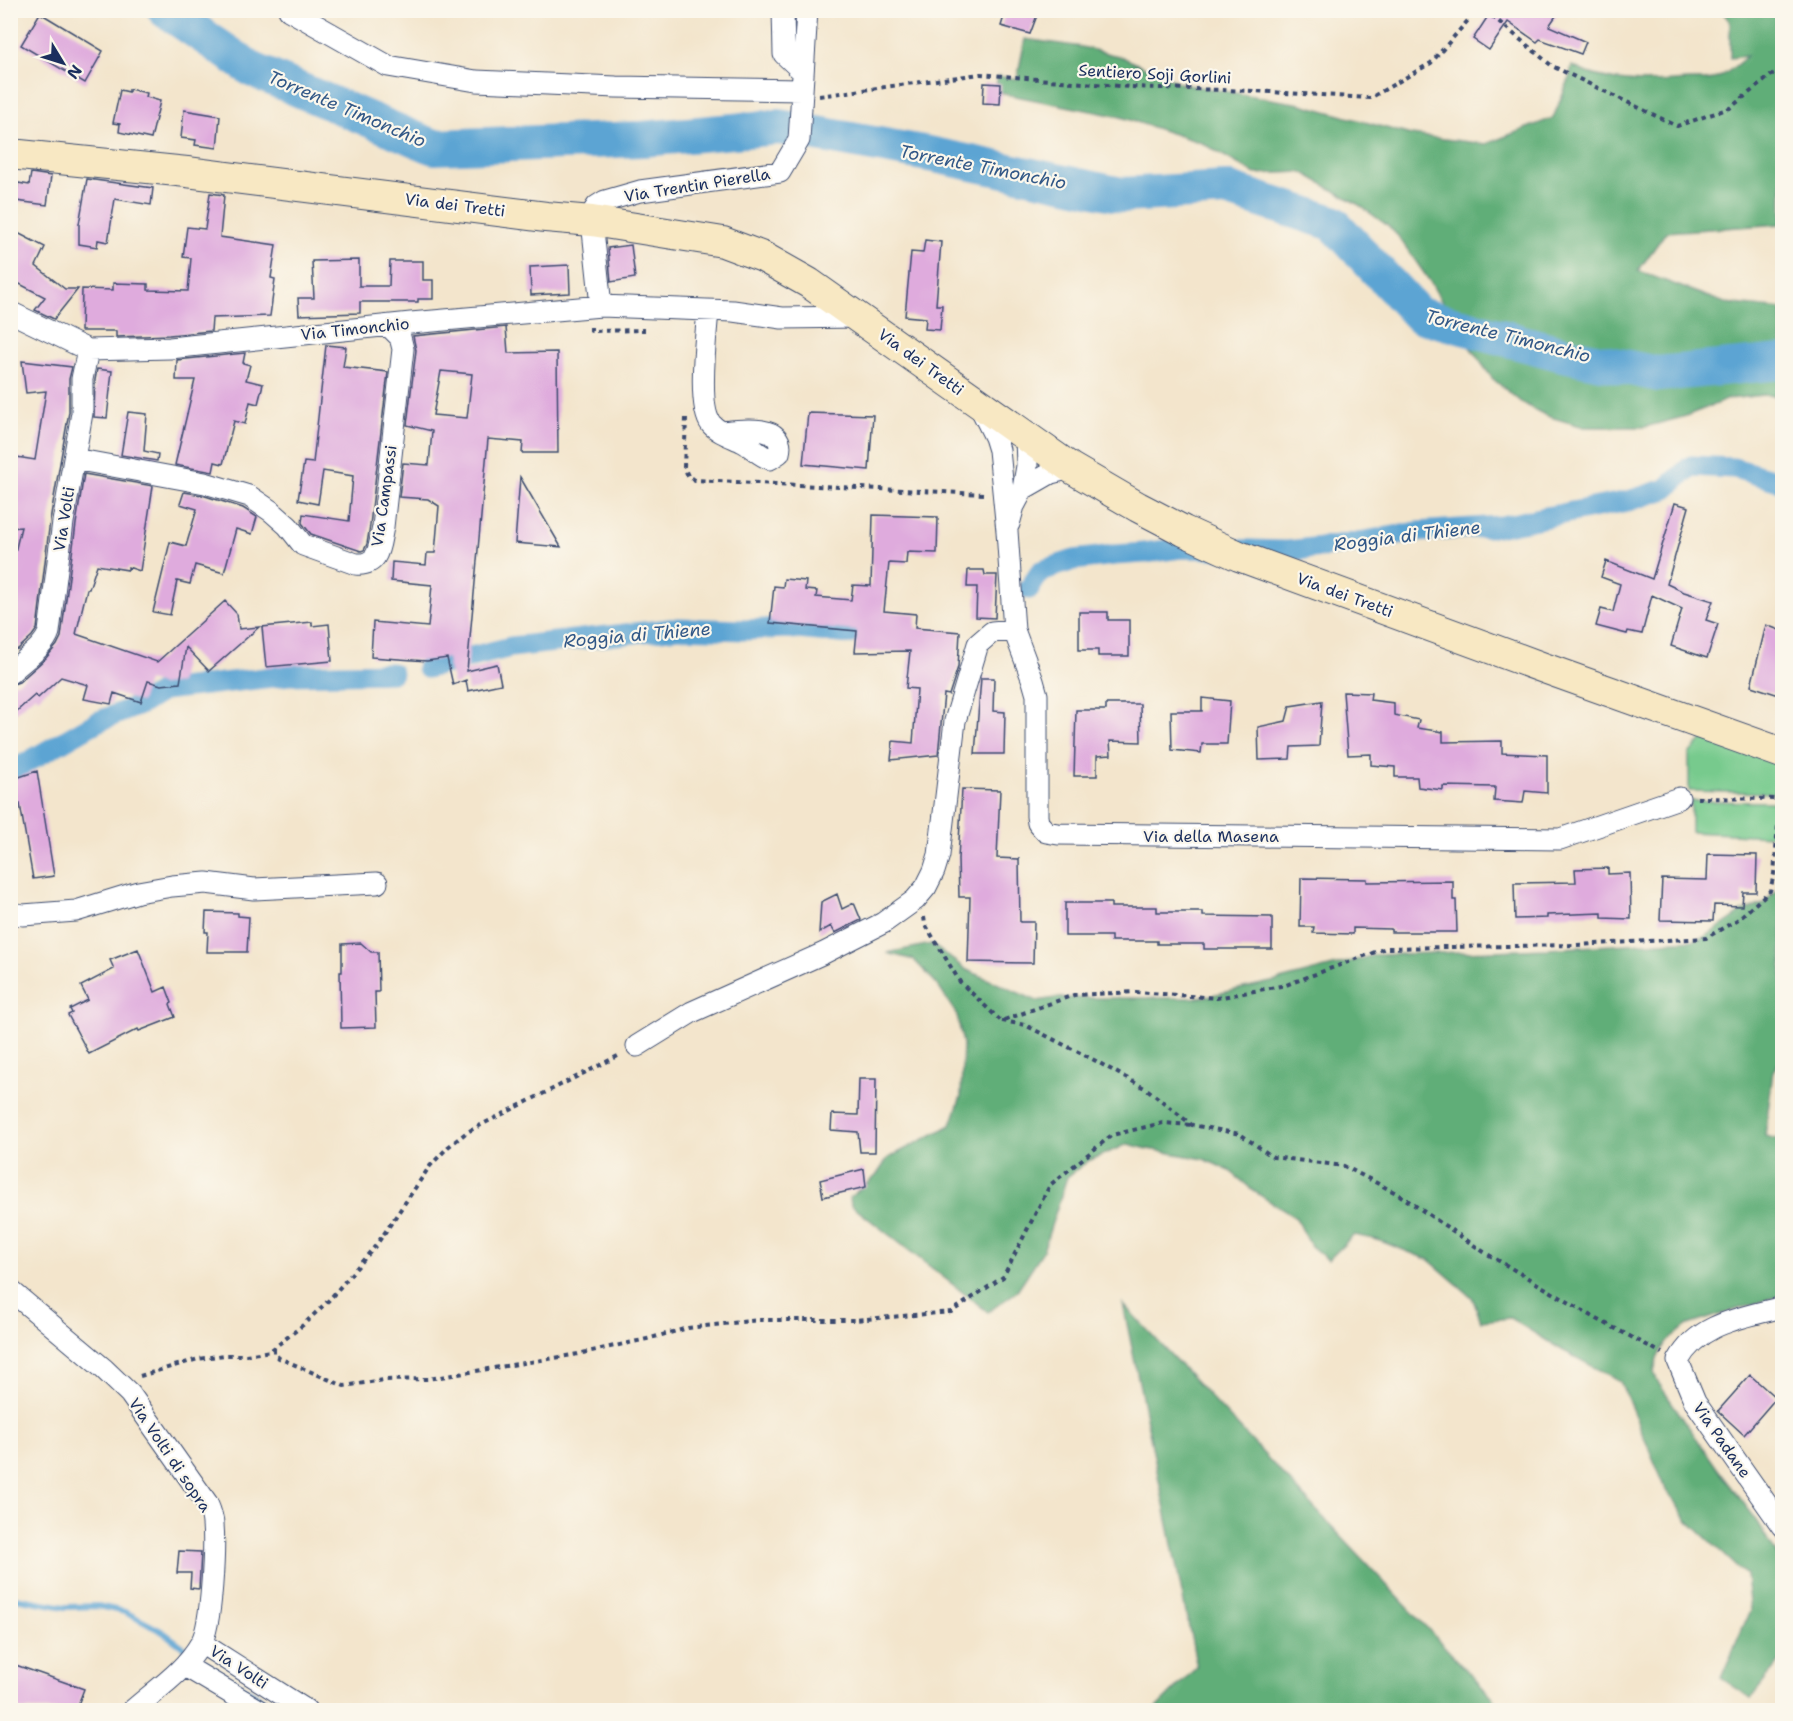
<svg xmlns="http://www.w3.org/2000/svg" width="1793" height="1721" viewBox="0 0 1793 1721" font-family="'Shantell Sans',sans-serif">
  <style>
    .green { fill: #77ca8d; stroke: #497c76; stroke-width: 1.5 }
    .forest { fill: #61ae78; stroke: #3e6e6b; stroke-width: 1.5 }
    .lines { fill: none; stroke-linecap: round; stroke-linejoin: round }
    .stream { stroke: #5ca4d3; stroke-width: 6 }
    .canal { stroke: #5ca4d3; stroke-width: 21 }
    .river { stroke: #5ca4d3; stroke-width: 36 }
    .building { fill: #dfabdd; fill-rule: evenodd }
    .street-casing { stroke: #3b4a6e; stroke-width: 23 }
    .secondary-casing { stroke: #3b4a6e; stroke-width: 32 }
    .path { stroke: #3b4a6e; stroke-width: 4; stroke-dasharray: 4.5 4.5; stroke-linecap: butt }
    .street { stroke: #fff; stroke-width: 21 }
    .secondary { stroke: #f8e8c3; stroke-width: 30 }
    .labels { text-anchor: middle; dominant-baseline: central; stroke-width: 4.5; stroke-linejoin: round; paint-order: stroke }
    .street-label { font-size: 16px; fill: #1b2f5e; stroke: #fbf7ec }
    .water-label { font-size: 18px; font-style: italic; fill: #325887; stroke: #fbf7ec }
  </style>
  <rect width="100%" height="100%" fill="#fbf7ec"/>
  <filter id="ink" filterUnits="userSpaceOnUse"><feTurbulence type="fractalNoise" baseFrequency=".0167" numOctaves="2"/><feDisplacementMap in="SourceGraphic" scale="12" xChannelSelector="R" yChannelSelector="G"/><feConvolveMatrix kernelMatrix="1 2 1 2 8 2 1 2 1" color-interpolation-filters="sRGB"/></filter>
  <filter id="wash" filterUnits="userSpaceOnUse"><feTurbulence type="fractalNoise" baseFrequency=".008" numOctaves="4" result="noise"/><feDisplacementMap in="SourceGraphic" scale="24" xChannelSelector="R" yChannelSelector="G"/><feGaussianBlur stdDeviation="1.35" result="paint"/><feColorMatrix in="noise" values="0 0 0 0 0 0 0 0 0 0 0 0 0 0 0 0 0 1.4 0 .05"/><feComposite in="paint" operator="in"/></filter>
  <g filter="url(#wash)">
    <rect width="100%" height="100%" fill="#f3e5cc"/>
    <!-- green -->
    <path class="green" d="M 1705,736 L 1779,763 L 1776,793 L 1689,791 L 1689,754 Z
      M 1691,801 L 1774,802 L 1771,836 L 1691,832 Z"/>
    <!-- forest -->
    <path class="forest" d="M 1722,11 L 1782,11 L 1782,224 L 1666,232 L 1638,271 L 1725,303 L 1782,309 L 1782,396 L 1763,395 L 1729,399 L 1683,417 L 1645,427 L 1584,427 L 1547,416 L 1522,403 L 1492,378 L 1458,330 L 1431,283 L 1398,236 L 1388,226 L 1359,205 L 1302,172 L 1255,174 L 1202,143 L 1121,117 L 995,92 L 998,76 L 1017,79 L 1025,39 L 1082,47 L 1122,57 L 1182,84 L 1301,104 L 1411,135 L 1486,144 L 1553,118 L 1568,82 L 1572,66 C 1607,85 1651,83 1689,80 C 1698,80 1709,81 1717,78 C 1728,74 1737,64 1747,56 L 1730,58 L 1730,22 Z
      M 1782,853 L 1782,1058 L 1773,1071 L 1765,1136 L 1782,1140 L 1782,1295 L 1688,1325 L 1672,1337 L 1663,1347 L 1657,1359 L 1654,1371 L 1657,1381 L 1717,1468 L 1752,1514 L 1779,1558 L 1782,1561 L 1782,1659 L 1751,1698 L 1721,1678 L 1750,1611 L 1746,1575 L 1687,1520 L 1666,1489 L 1620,1381 L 1562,1350 L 1510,1318 L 1481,1321 L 1472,1297 L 1429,1260 L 1378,1240 L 1354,1235 L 1328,1260 L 1311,1246 L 1296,1218 L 1255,1192 L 1230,1171 L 1204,1159 L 1148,1149 L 1128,1144 L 1088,1161 L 1067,1177 L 1043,1251 L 1016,1292 L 988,1312 L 851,1205 L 850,1197 L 876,1176 L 888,1158 L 951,1125 L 961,1096 L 963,1044 L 957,1015 L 936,983 L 914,960 L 887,953 L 931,944 L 967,970 L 1037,1001 L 1055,998 L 1198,998 L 1276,981 L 1375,955 L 1547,949 L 1694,940 L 1706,936 L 1742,912 L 1763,904 L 1782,884 L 1781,854 Z
      M 1123,1304 L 1504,1710 L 1154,1710 L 1197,1667 Z"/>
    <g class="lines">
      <!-- stream -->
      <path class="stream" d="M 10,1597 L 65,1607 L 98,1606 L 125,1612 L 163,1632 L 202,1661 L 278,1710"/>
      <!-- canal -->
      <path class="canal" d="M 1029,589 L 1041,571 L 1074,560 L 1114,555 L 1144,553 L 1181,548 L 1287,551 L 1347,544 L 1417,532 L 1501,526 L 1628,501 L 1666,489 L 1691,466 L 1734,468 L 1782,482
        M 427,668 L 511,647 L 678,628 L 745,630 L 787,628 L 850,634
        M 10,772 L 97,722 L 142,704 L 164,690 L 289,675 L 392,673"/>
      <!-- river -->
      <path class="river" d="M 165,10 L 253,70 L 434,147 L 642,139 L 779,127 L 934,155 L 1122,195 L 1226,189 L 1333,223 L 1419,315 L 1567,355 L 1658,374 L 1782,362"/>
    </g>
    <g id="blocks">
      <!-- building -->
      <path class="building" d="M 1006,10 L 1039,10 L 1030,34 L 1001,26 Z
        M 1492,10 L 1560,10 L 1549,26 L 1586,42 L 1581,54 L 1540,39 L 1537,42 L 1508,22 L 1489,50 L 1473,39 Z
        M 40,13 L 103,51 L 85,83 L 21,45 Z
        M 984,83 L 1001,84 L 1000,104 L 983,103 Z
        M 129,89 L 147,93 L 146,97 L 160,101 L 151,139 L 119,132 L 120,124 L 113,123 L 120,90 L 129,92 Z
        M 184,110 L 220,116 L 217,148 L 195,145 L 196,140 L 181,138 Z
        M 31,173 L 51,176 L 47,205 L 16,201 L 18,183 L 29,185 Z
        M 87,179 L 153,188 L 151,205 L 115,199 L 108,242 L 98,240 L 97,247 L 79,244 L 79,224 Z
        M 210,193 L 224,195 L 220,237 L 276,245 L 271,278 L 275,279 L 270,316 L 212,318 L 211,331 L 169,335 L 116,337 L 116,331 L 81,331 L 82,289 L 113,290 L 113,283 L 148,284 L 148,290 L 188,291 L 191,258 L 183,257 L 187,227 L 205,229 Z
        M 10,229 L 45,247 L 36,266 L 65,289 L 78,289 L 54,319 L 35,310 L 45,297 L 10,279 Z
        M 925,240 L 941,242 L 936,305 L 942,305 L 940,330 L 925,329 L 926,318 L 905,316 L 911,252 L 923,253 Z
        M 631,245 L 635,278 L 611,282 L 608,248 Z
        M 359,260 L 359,286 L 389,286 L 390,261 L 423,261 L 423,280 L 433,280 L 433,299 L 418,299 L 418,302 L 360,302 L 360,313 L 299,315 L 298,298 L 314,298 L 312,261 Z
        M 569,265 L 570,293 L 531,295 L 530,267 Z
        M 506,327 L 508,353 L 557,352 L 558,453 L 522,453 L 523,442 L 488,439 L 467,671 L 497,664 L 501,684 L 468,691 L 466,680 L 453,685 L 447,658 L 427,661 L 371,657 L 373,622 L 428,627 L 432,585 L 391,581 L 392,562 L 426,565 L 427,553 L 435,553 L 439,506 L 428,499 L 399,497 L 403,463 L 429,465 L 432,431 L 407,425 L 416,350 L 413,336 ZM 441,371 L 472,374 L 467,418 L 433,415 Z
        M 326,345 L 346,347 L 343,367 L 388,372 L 370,525 L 367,544 L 364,550 L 361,551 L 311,534 L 302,523 L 303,514 L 349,521 L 353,476 L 323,471 L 318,504 L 298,500 L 304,462 L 313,463 Z
        M 245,353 L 243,363 L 250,365 L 246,380 L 263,384 L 258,404 L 250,402 L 245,424 L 234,421 L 223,464 L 215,462 L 213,472 L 175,465 L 195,380 L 176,380 L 177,360 Z
        M 22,361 L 72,367 L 69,379 L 69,412 L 50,520 L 37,629 L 32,636 L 18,649 L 10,650 L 10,573 L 21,527 L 10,528 L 10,456 L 35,460 L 46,391 L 26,393 Z
        M 97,369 L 112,371 L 107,418 L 94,417 L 95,380 Z
        M 128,412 L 147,414 L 144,451 L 158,454 L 157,461 L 121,455 Z
        M 808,413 L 873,415 L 869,470 L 803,464 Z
        M 84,474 L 153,486 L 140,571 L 128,567 L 128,570 L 97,565 L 89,589 L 87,589 L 76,634 L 157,662 L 225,601 L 237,614 L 239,629 L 259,627 L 209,671 L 186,647 L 180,683 L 161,685 L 148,681 L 141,702 L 114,693 L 111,704 L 84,699 L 88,685 L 61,677 L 38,698 L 35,695 L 10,717 L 10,685 L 19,682 L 46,658 L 57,645 L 61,637 L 76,524 Z
        M 520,477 L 561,547 L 515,543 Z
        M 184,492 L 202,495 L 243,508 L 257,517 L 252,534 L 236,529 L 224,573 L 195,565 L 190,584 L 177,581 L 170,615 L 153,612 L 170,542 L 186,546 L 197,509 L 180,504 Z
        M 1675,503 L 1689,507 L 1667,584 L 1684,592 L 1713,601 L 1706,620 L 1718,624 L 1707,658 L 1671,646 L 1682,609 L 1652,595 L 1642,634 L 1628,631 L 1627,634 L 1596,626 L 1601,609 L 1613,612 L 1620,584 L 1601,577 L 1606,561 L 1652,579 Z
        M 873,515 L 938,517 L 937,553 L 907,552 L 906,564 L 889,563 L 884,611 L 916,614 L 915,628 L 960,632 L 958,667 L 949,695 L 944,694 L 938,755 L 891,760 L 893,741 L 913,743 L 917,689 L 906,688 L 910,651 L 855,652 L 857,631 L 770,623 L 774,586 L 783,587 L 784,579 L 806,581 L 805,590 L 817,591 L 816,597 L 851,600 L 853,585 L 871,586 Z
        M 968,570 L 984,570 L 985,575 L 997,575 L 995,618 L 976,617 L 977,587 L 967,587 Z
        M 1079,612 L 1108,612 L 1108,620 L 1129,620 L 1129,656 L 1098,656 L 1098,650 L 1079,650 Z
        M 312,622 L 312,626 L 329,624 L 332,661 L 266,667 L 262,627 Z
        M 1766,625 L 1782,631 L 1782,696 L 1751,686 Z
        M 981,678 L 994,678 L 993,711 L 1005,712 L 1004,754 L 975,754 Z
        M 1343,692 L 1371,693 L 1370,700 L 1394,703 L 1394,715 L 1419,720 L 1417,728 L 1443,732 L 1443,742 L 1502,741 L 1502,753 L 1547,755 L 1547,793 L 1525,791 L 1523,803 L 1494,801 L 1495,787 L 1443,786 L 1443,790 L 1418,787 L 1417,777 L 1395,777 L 1395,767 L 1371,765 L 1371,754 L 1348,755 Z
        M 1202,698 L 1230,701 L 1227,744 L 1202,744 L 1201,753 L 1172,750 L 1171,711 L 1202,711 Z
        M 1322,701 L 1319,746 L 1291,747 L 1290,759 L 1259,760 L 1258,727 L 1286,721 L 1290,706 Z
        M 1106,704 L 1140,704 L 1141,742 L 1110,741 L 1111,755 L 1097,756 L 1097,776 L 1074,776 L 1076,710 L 1106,710 Z
        M 37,771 L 54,876 L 33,879 L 20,804 L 10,807 L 10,780 Z
        M 962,789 L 1000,790 L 997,858 L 1019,859 L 1020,922 L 1034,922 L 1033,963 L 968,962 L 970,897 L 959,897 L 958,859 Z
        M 1708,854 L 1757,855 L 1756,892 L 1743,892 L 1742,906 L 1714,905 L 1713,921 L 1660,920 L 1662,879 L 1707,880 Z
        M 1608,868 L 1608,874 L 1630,873 L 1631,919 L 1602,918 L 1602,913 L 1547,915 L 1547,918 L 1515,919 L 1514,883 L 1576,882 L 1575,869 Z
        M 1301,878 L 1367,879 L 1367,882 L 1453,881 L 1453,900 L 1456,900 L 1457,932 L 1391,932 L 1391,929 L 1353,928 L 1353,934 L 1313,933 L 1314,927 L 1300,927 Z
        M 837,894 L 842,909 L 854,903 L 861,920 L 835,933 L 831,926 L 819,933 L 821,902 Z
        M 1065,903 L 1111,903 L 1111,907 L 1157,907 L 1157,912 L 1203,912 L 1203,916 L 1272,917 L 1272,949 L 1204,949 L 1204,944 L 1157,944 L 1157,941 L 1111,941 L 1111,936 L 1065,936 Z
        M 206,912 L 238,913 L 238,916 L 249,917 L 247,952 L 207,952 L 208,932 L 205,932 Z
        M 361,943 L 371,952 L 378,952 L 379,992 L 375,992 L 376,1027 L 341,1028 L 340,972 L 342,972 L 342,944 Z
        M 138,949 L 155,992 L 166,987 L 172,1003 L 170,1004 L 175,1017 L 139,1031 L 138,1029 L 89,1054 L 68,1015 L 72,1013 L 70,1009 L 88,1000 L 81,986 L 114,969 L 110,960 Z
        M 859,1079 L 876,1079 L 875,1152 L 860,1152 L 858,1132 L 831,1130 L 832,1114 L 858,1115 Z
        M 864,1169 L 866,1187 L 823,1197 L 820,1180 Z
        M 1750,1375 L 1776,1398 L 1744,1435 L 1718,1411 Z
        M 179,1551 L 201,1552 L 199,1589 L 190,1588 L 191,1573 L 177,1573 Z
        M 10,1663 L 84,1689 L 76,1710 L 10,1710 Z"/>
    </g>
  </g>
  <g filter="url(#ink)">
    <use href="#blocks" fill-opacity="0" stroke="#3b4a6e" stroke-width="1.5"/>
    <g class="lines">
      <defs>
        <path id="street" d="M 289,10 L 388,66 L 476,81 L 616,87 L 801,90
          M 783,10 L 784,54 L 802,71
          M 601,306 L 592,221 L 593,212 L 597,206 L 605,201 L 640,191 L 780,172 L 799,140 L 807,10
          M 708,311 C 706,336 697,406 711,424 C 719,433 733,437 743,442 C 753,447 759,456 770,459 L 779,453 C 787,423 738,430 722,432
          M 10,312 L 88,350 L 170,348 L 411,323 L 601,306 L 733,311 L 782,318 L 858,317
          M 979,405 L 995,437 L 999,450 L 1007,531 L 1014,630 L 1033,681 L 1037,695 L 1037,816 L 1038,823 L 1046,832 L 1058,834 L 1560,839 L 1679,798
          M 74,459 L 205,483 L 249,496 L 271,511 L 288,526 L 303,545 L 356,564 C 380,566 379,545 383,527 L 403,349 L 400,337 L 389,326
          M 1023,489 L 1051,473 L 1071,468
          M 1009,524 L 1014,506 L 1023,489 L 1027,466 L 1026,437
          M 10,673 C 22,661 44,648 49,632 L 63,522 L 82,413 L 82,379 L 88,350
          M 10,913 L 23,915 L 76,911 L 138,892 L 172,886 L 206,883 L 254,889 L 377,883
          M 637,1046 L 692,1012 L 824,953 L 883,923 L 915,900 L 926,887 L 934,871 L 939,855 L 955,721 L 978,644 L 992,632 L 1014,630
          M 10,1290 L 104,1369 L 130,1394 L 207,1503 C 210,1510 213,1517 213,1524 C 215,1547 212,1625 201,1643 C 185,1671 157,1689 133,1710
          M 1782,1307 C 1743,1318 1699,1322 1678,1361 L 1695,1402 L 1782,1526
          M 201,1643 L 306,1710
          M 185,1666 L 259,1710"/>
        <path id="secondary" d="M 10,154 L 187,172 L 546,217 L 592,221 L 723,242 L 763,257 L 809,283 L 1071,468 L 1138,507 L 1184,531 L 1239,556 L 1544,668 L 1782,753"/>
      </defs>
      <!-- street casing -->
      <use href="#street" class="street-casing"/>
      <!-- secondary casing -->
      <use href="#secondary" class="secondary-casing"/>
      <!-- path -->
      <path class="path" d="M 1485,10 L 1552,66 L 1677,126 L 1730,108 L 1774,73 L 1782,68
        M 819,96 L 980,74 L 1130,87 L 1253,91 L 1370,98 L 1431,63 L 1477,10
        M 591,327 L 591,331 L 645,330
        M 686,418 L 684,467 L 688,476 L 695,480 L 983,494
        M 1697,798 L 1780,799
        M 924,917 L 925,924 L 960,982 L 1001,1021 L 1074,995 L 1136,992 L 1217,998 L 1286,985 L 1386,948 L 1576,945 L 1706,938 L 1737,920 L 1770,891 L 1774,874 L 1782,776
        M 1002,1021 L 1025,1025 L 1094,1060 L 1148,1090 L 1192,1125 L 1240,1134 L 1273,1157 L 1344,1166 L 1398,1194 L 1484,1252 L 1597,1319 L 1662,1353
        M 274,1348 L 274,1353 L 279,1358 L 344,1386 L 384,1380 L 428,1379 L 578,1354 L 647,1339 L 688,1328 L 759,1320 L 854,1320 L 951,1312 L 1003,1277 L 1050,1185 L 1112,1135 L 1163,1123 L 1192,1125
        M 140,1376 L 198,1359 L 224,1355 L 246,1355 L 270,1351 L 303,1325 L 329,1300 L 377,1244 L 430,1166 L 448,1147 L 467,1132 L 620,1055"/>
      <!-- street -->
      <use href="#street" class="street"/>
      <!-- secondary -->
      <use href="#secondary" class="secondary"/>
    </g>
  </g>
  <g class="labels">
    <!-- street labels -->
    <g class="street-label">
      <text transform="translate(1155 74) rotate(3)">Sentiero Soji Gorlini</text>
      <text transform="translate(697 185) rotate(-9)">Via Trentin Pierella</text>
      <text transform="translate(455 205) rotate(7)">Via dei Tretti</text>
      <text transform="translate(355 329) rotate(-6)">Via Timonchio</text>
      <text transform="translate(921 362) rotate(36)">Via dei Tretti</text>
      <text transform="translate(384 496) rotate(-82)">Via Campassi</text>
      <text transform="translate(64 519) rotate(-81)">Via Volti</text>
      <text transform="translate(1345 595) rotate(20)">Via dei Tretti</text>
      <text x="1211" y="836">Via della Masena</text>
      <text transform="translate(1722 1440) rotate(55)">Via Padane</text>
      <text transform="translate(170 1455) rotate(56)">Via Volti di sopra</text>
      <text transform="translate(239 1667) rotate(33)">Via Volti</text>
    </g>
    <!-- water labels -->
    <g class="water-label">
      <text transform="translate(347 109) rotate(23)">Torrente Timonchio</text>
      <text transform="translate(983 167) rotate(11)">Torrente Timonchio</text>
      <text transform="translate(1508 336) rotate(14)">Torrente Timonchio</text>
      <text transform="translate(1407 536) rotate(-7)">Roggia di Thiene</text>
      <text transform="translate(637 635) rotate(-5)">Roggia di Thiene</text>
    </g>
  </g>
  <!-- margin -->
  <rect width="1793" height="1721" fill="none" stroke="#fbf7ec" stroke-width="36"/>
  <!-- north arrow -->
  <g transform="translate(63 63) rotate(128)" stroke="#fbf7ec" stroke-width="4.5" paint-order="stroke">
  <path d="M0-4.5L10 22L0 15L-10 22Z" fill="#1b2f5e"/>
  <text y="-9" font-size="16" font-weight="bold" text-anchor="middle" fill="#1b2f5e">N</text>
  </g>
</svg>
